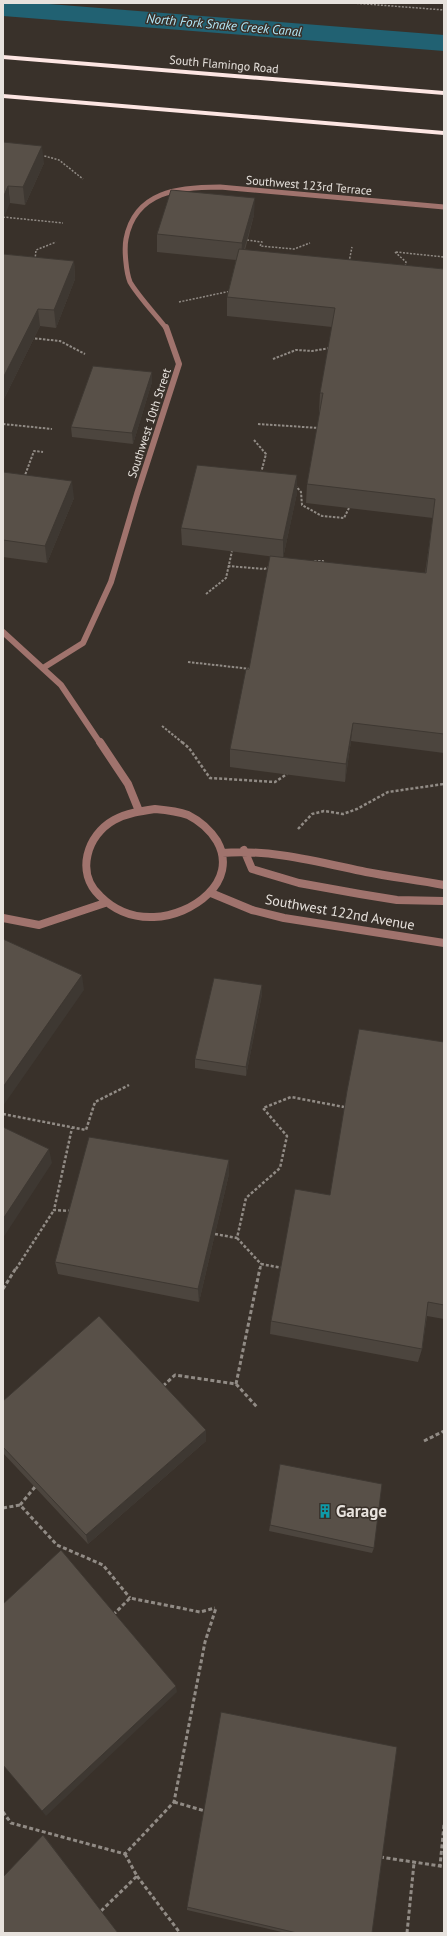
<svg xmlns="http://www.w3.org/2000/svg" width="447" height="1936" viewBox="0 0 447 1936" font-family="'PT Sans',sans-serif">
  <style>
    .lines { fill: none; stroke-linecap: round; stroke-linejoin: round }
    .canal { fill: #216172; fill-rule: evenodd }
    .path-far3 { stroke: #918b85; stroke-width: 1.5; stroke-dasharray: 2 1.5; stroke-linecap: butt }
    .path-far2 { stroke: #918b85; stroke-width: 2; stroke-dasharray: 2.5 1.5; stroke-linecap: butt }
    .path-far1 { stroke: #918b85; stroke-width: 2.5; stroke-dasharray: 3 2; stroke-linecap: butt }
    .path { stroke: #918b85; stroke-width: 3; stroke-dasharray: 4 2.5; stroke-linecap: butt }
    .street-far2 { stroke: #a0736d; stroke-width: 5 }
    .street-far1 { stroke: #a0736d; stroke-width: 6 }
    .street { stroke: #a0736d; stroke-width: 8 }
    .highway { fill: #fde6e3; fill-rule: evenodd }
    .wall { fill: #4c453e }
    .shaded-wall { fill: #3e3832 }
    .building { fill: #585048; stroke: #3e3832 }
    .labels { text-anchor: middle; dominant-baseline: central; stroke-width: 3; stroke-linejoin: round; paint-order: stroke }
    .far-street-label { font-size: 12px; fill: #e7e2dd; stroke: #39312a }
    .far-water-label { font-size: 13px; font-style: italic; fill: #b2e8f9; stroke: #39312a }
    .street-label { font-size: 14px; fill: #e7e2dd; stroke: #39312a }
    .near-poi-label { font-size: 17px; font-weight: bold; fill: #e7e2dd; stroke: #39312a; text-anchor: start }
  </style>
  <rect width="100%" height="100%" fill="#39312a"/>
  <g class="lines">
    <!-- canal -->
    <path class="canal" d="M 3,3 L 36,3 L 444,35 L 444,51 L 3,16 Z"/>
    <!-- path-far3 -->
    <path class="path-far3" d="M 353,3 L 444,10
      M 41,155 L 59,160 L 83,179
      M 3,217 L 63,223
      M 247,240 L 262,242 L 260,246 L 294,249 L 310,243
      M 395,252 L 406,262 L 405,268
      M 396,252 L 444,257
      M 35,260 L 36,250 L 56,242
      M 349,262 L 352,247
      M 179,302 L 231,291"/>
    <!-- path-far2 -->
    <path class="path-far2" d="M 31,338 L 60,341 L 85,354
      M 273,359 L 296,350 L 312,351 L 330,348
      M 3,424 L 52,429
      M 258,424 L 319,428
      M 254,440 L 266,454 L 261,473
      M 24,478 L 34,451 L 43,452
      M 295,485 L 301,492 L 302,505 L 322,516 L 344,518 L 349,508
      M 314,561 L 323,561 L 323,565
      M 228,566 L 264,569 L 270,567
      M 206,594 L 226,578 L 232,551
      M 188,662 L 251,669
      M 162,726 L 183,743"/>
    <!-- path-far1 -->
    <path class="path-far1" d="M 182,742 L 189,748 L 210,778 L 275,782 L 287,774
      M 298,829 L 312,814 L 324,811 L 343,814 L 357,809 L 388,792 L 444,784
      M 3,1114 L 86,1130 L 95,1102 L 129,1085
      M 71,1211 L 54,1210 L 72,1128
      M 215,1234 L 237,1238 L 246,1198 L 280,1168 L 287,1136 L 263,1108 L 291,1097 L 344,1107
      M 237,1238 L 261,1264
      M 16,1269 L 54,1210
      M 260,1269 L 261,1264 L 282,1268"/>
    <!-- path -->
    <path class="path" d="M 3,1289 L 16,1268
      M 236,1384 L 260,1268
      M 163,1386 L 175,1375 L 236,1384 L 257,1407
      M 424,1441 L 444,1431
      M 35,1487 L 20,1505 L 57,1545 L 103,1565 L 130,1598
      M 3,1508 L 20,1505
      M 113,1615 L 130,1598 L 200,1612 L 215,1608
      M 174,1802 L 205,1811
      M 3,1812 L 11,1823 L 125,1854 L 174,1802 L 205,1642 L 216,1608
      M 444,1825 L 440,1866 L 444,1867
      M 380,1857 L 440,1866
      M 137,1876 L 180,1933
      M 101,1911 L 137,1876 L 125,1854
      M 407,1933 L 414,1863"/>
    <!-- street-far2 -->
    <path class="street-far2" d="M 166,328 C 156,315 138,296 130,282 C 126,272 124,249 126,239 C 135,191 179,187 220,187 L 444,207"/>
    <!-- street-far1 -->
    <path class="street-far1" d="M 3,632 L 61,685 L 100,743
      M 43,668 L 83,643 L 111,582 L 137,494 L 179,364 L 166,327"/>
    <!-- street -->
    <path class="street" d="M 100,742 L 128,784 L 139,811
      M 155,809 C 166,810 177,811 188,815 C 200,821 210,830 217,841 C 240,882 191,916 154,917 C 133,918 115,911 100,896 C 75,873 87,835 114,820 C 127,813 141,811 155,809 Z
      M 244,850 L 252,869 L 299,883 L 360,894 L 397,900 L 444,901
      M 222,853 C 272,849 318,862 366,872 C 392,877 418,880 444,885
      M 211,893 L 252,910 L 284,918 L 444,943
      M 3,918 L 39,925 L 105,903"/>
    <!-- highway -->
    <path class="highway" d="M 3,55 L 444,91 L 444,95 L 3,59 Z
      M 3,94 L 444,131 L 444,135 L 3,98 Z"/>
  </g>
  <!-- wall -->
  <path class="wall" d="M 3,142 L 44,163 L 25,205 L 10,203 Z
    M 254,215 L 245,250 L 444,269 L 444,753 L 351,741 L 345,782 L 230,767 L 230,749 L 249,669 L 425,573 L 433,518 L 306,503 L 307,484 L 320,412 L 319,412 L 320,393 L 332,327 L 227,316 L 227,297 L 236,260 L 157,252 L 157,234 Z
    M 3,254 L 74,261 L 75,279 L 56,328 L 40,326 L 3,401 Z
    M 152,382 L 133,444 L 72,437 L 71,427 Z
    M 3,472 L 74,498 L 47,563 L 3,557 Z
    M 297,493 L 283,558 L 182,545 L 181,528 Z
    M 262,994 L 246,1076 L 195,1068 L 195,1059 Z
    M 444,1042 L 444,1319 L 427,1316 L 422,1349 L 418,1362 L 270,1334 L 271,1321 L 330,1195 Z
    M 229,1160 L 229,1174 L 199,1302 L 58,1274 L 55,1262 Z
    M 3,1401 L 206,1441 L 88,1544 L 3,1453 Z
    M 270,1525 L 374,1548 L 372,1553 L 269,1531 Z
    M 187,1907 L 372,1933 L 286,1933 L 187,1910 Z"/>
  <!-- shaded-wall -->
  <path class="shaded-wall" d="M 42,146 L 44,163 L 25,205 L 23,187 Z
    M 8,186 L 10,203 L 3,220 L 3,198 Z
    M 255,198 L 254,215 L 241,260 L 242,243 Z
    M 74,261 L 75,279 L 56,328 L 54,310 Z
    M 38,309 L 40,326 L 3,401 L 3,378 Z
    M 152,372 L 152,382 L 133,444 L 132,433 Z
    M 297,475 L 297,493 L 283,558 L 283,540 Z
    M 72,481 L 74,498 L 47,563 L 45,546 Z
    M 353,723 L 351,741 L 345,782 L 346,764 Z
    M 82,975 L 84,990 L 3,1106 L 3,1087 Z
    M 262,985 L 262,994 L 246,1076 L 246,1067 Z
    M 49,1149 L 52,1163 L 3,1238 L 3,1219 Z
    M 229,1160 L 229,1174 L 199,1302 L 198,1289 Z
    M 206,1430 L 206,1441 L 88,1544 L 86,1535 Z
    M 176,1686 L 177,1692 L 46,1816 L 42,1811 Z
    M 43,1835 L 47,1839 L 118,1933 Z"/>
  <!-- building -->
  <path class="building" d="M 3,142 L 42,146 L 23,187 L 8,186 L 3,198 Z
    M 171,190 L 255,198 L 242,243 L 157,234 Z
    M 239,249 L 444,269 L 444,734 L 353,723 L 346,764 L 230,749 L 246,669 L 249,669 L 270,556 L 426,573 L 435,499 L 307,484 L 323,393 L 320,393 L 335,308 L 227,297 Z
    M 3,254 L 74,261 L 54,310 L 38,309 L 3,378 Z
    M 93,366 L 152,372 L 132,433 L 71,427 Z
    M 197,465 L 297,475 L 283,540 L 181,528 Z
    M 3,472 L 72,481 L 45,546 L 3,540 Z
    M 3,939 L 82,975 L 3,1087 Z
    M 214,978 L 262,985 L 246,1067 L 195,1059 Z
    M 359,1029 L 444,1042 L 444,1305 L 428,1302 L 422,1349 L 271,1321 L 295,1189 L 330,1195 L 347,1091 Z
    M 3,1127 L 49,1149 L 3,1219 Z
    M 89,1137 L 229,1160 L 198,1289 L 55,1262 Z
    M 99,1316 L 206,1430 L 86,1535 L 3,1447 L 3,1401 Z
    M 280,1464 L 382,1484 L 374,1548 L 270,1525 Z
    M 61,1550 L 176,1686 L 42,1811 L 3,1765 L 3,1604 Z
    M 221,1712 L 397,1747 L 372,1933 L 297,1933 L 187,1907 Z
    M 43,1835 L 118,1933 L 3,1933 L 3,1877 Z"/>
  <!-- icons -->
  <defs>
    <symbol id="building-bare" viewBox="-9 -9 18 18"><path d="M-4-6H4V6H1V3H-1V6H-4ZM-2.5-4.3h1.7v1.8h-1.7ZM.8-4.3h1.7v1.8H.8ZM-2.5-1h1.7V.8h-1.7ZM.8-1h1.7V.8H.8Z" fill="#0f9aa8" stroke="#39312a" stroke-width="2.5" paint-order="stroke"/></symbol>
  </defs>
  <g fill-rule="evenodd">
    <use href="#building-bare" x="315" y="1501" width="20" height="20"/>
  </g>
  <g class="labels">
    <!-- far-street labels -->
    <g class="far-street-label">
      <text transform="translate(224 64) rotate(5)">South Flamingo Road</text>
      <text transform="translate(309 185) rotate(5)">Southwest 123rd Terrace</text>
      <text transform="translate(149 423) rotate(-72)">Southwest 10th Street</text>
    </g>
    <!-- far-water labels -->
    <g class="far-water-label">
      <text transform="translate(224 25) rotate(5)">North Fork Snake Creek Canal</text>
    </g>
    <!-- street labels -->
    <g class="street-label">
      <text transform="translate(340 912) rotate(10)">Southwest 122nd Avenue</text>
    </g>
    <!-- near-poi labels -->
    <g class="near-poi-label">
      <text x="336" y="1511">Garage</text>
    </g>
  </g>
  <!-- border -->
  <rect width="447" height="1936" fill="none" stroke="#e7e2dd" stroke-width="8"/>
</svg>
